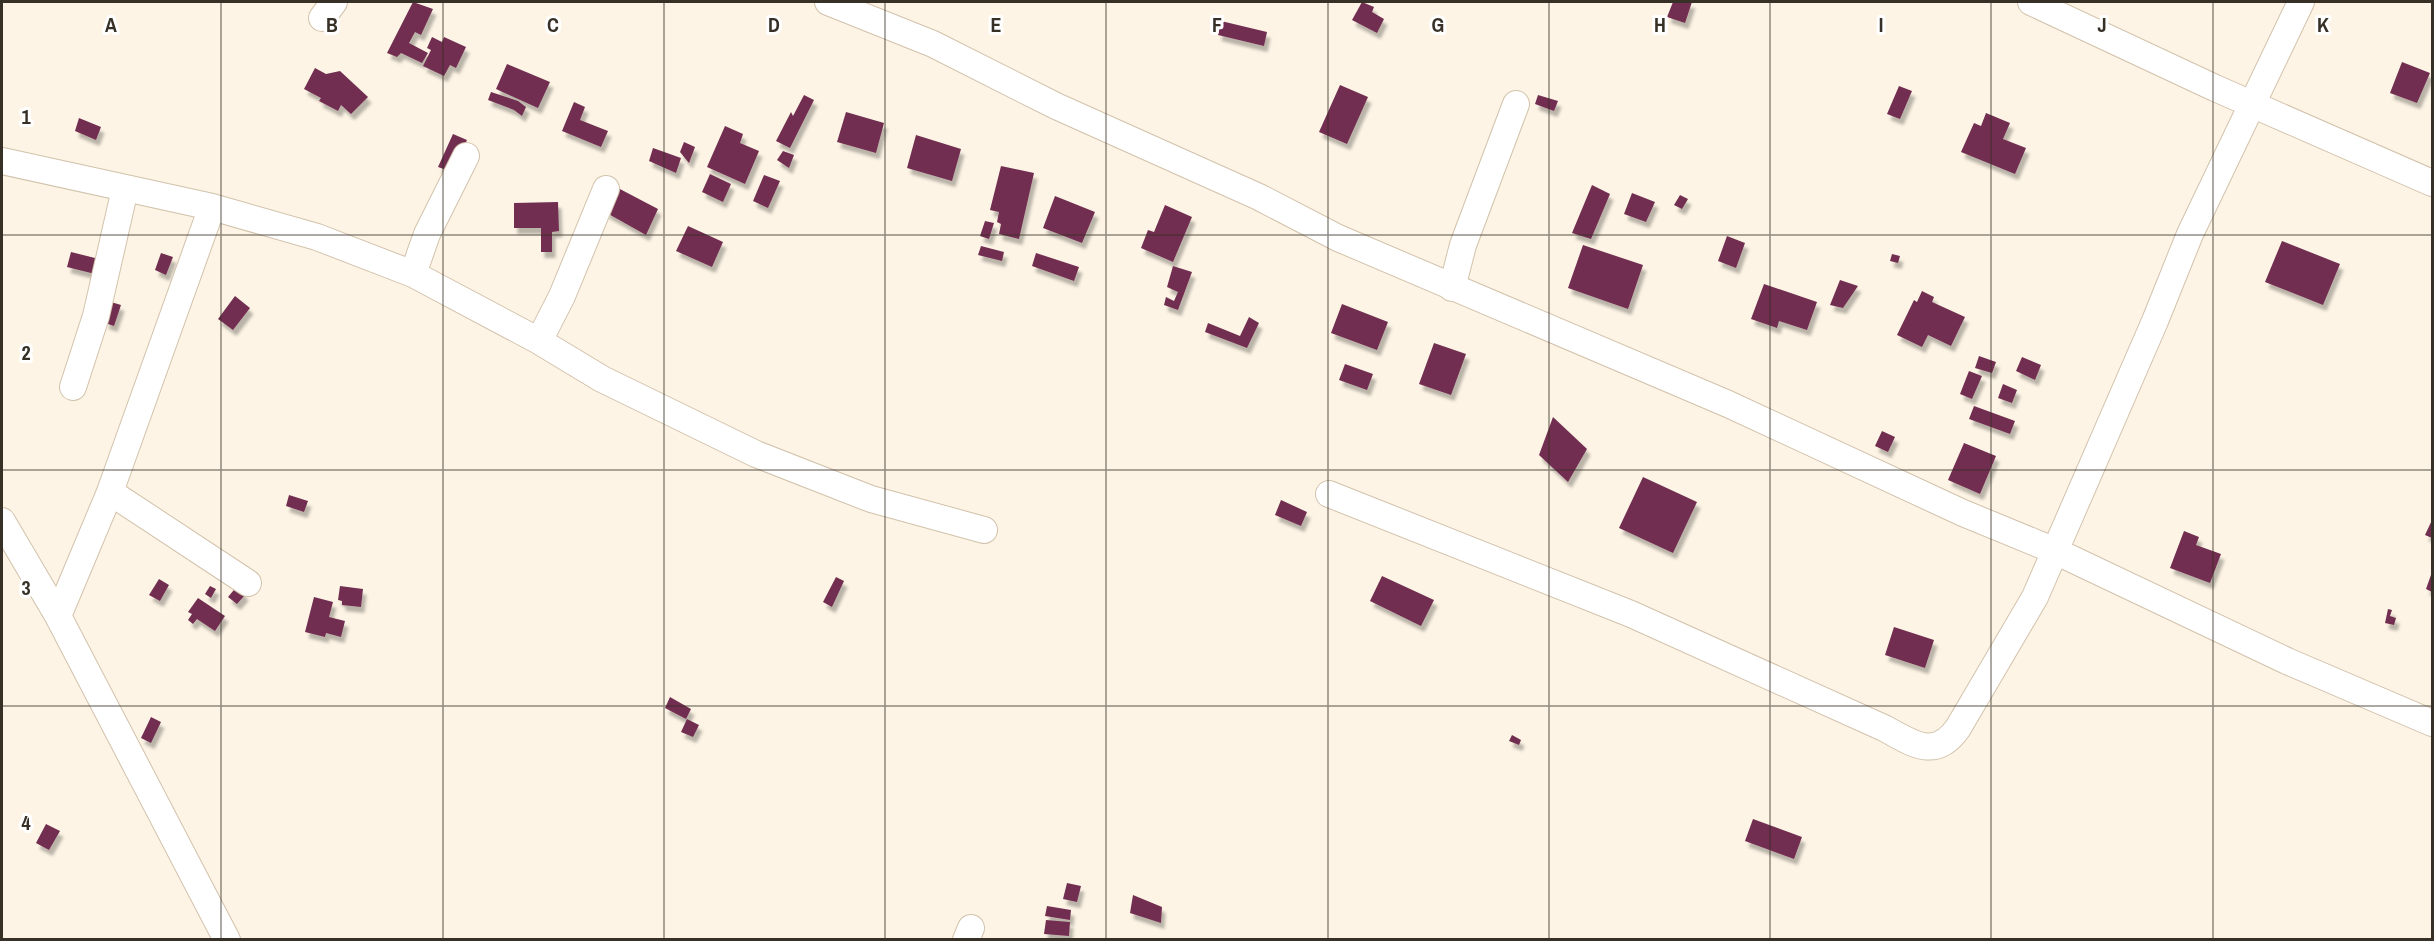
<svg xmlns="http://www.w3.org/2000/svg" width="2434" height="941" viewBox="0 0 2434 941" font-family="'Archivo Narrow',sans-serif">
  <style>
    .building { fill: #712f51; filter: url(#shadow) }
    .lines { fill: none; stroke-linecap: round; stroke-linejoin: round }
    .minor-casing { stroke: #d2c2ab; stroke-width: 28 }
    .minor { stroke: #fff; stroke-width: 26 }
    .grid { fill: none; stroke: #363027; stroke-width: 1.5; stroke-opacity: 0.55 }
    .grid-label { font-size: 20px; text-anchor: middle; font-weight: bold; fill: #363027; stroke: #fff; stroke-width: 6; stroke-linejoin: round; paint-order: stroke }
  </style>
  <defs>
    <filter id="shadow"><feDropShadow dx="3.5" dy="6" stdDeviation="1.5" flood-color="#0004"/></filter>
  </defs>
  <rect width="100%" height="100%" fill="#fdf4e5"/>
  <!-- building -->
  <path class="building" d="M 413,2 L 433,9 L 421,35 L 415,32 L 409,43 L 428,53 L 422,63 L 401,53 L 397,57 L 387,53 Z
    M 1362,2 L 1374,7 L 1372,12 L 1384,19 L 1377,33 L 1352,20 Z
    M 1673,2 L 1692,2 L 1685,23 L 1667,17 Z
    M 1221,21 L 1267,32 L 1264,46 L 1218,35 Z
    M 432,37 L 442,42 L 444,37 L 466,47 L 456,68 L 450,65 L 444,76 L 423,66 L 431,50 L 427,48 Z
    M 2402,62 L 2430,73 L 2417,103 L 2390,93 Z
    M 507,64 L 550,82 L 538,108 L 496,89 Z
    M 315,68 L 326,74 L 340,71 L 368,97 L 351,114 L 341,105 L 338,111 L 319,101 L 321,98 L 304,89 Z
    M 1340,85 L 1368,97 L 1347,144 L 1319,132 Z
    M 1899,86 L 1912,91 L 1900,119 L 1887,114 Z
    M 491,92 L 518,101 L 526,107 L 522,116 L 514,110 L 488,100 Z
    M 804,95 L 814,100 L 790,148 L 776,141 L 791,112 L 793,116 Z
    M 1538,95 L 1558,101 L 1554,111 L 1535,104 Z
    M 574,102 L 585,107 L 580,120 L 608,131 L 601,147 L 562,131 Z
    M 846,112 L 884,123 L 876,153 L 837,142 Z
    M 1986,113 L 2010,123 L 2003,139 L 2026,148 L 2015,174 L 1961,152 L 1974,123 L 1981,126 Z
    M 79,118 L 101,127 L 96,140 L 75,131 Z
    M 725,126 L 743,134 L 740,143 L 759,151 L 745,184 L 707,167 Z
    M 453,134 L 467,140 L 452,172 L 438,167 Z
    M 916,135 L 961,149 L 952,181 L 907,168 Z
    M 684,142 L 695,147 L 689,163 L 680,152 Z
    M 653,148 L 681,158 L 676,173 L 649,161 Z
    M 783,151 L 794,155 L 789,168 L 777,160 Z
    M 1001,166 L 1034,173 L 1019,239 L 999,234 L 1001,224 L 997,222 L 999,212 L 990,210 Z
    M 710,174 L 731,184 L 723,202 L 702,192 Z
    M 764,175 L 780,181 L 768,208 L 753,201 Z
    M 1592,185 L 1610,194 L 1591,239 L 1572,233 Z
    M 618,188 L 658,209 L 646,235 L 605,212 Z
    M 1632,193 L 1655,202 L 1646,222 L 1624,214 Z
    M 1680,195 L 1688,199 L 1682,209 L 1674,205 Z
    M 1055,196 L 1095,212 L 1082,243 L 1043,228 Z
    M 558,202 L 559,231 L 552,232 L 552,252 L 541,252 L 541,228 L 514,228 L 514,203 Z
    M 1165,205 L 1192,217 L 1173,262 L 1141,248 L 1148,230 L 1154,232 Z
    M 985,221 L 994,223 L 989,239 L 980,236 Z
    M 688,226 L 723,242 L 712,267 L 676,251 Z
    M 1727,236 L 1745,243 L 1736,268 L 1718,261 Z
    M 2282,241 L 2340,264 L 2323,305 L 2265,282 Z
    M 1583,245 L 1643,265 L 1628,309 L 1568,288 Z
    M 981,246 L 1004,252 L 1002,261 L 978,255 Z
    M 71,252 L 99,259 L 95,274 L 67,267 Z
    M 161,253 L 173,257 L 166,275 L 155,270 Z
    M 1036,253 L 1079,267 L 1074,281 L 1032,266 Z
    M 1892,254 L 1900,256 L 1898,263 L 1890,261 Z
    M 1173,266 L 1192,272 L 1178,310 L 1164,305 L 1166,297 L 1174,301 L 1178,292 L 1167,287 Z
    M 1840,280 L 1858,286 L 1843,308 L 1830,305 Z
    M 1764,284 L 1817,302 L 1807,330 L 1779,321 L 1777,328 L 1751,319 Z
    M 1922,291 L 1934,297 L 1932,302 L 1965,317 L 1951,346 L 1928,335 L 1922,347 L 1897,335 L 1914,300 L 1917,302 Z
    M 235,296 L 250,308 L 233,330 L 218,319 Z
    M 111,302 L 121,305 L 114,326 L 105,323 Z
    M 1342,304 L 1388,322 L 1377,350 L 1331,333 Z
    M 1249,317 L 1259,323 L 1247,348 L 1205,332 L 1208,323 L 1240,336 Z
    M 1434,343 L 1466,354 L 1451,395 L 1419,384 Z
    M 1979,356 L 1996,362 L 1992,373 L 1975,368 Z
    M 2022,357 L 2041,365 L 2035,380 L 2016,371 Z
    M 1345,364 L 1373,374 L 1367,390 L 1339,380 Z
    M 1969,371 L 1982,376 L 1972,399 L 1960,394 Z
    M 2003,384 L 2017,390 L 2012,403 L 1998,398 Z
    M 1974,406 L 2015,421 L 2010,434 L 1969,419 Z
    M 1553,417 L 1587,449 L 1568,482 L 1539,455 Z
    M 1882,431 L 1895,437 L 1888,452 L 1875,446 Z
    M 1964,443 L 1996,456 L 1980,494 L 1948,480 Z
    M 1643,477 L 1697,502 L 1673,553 L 1619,528 Z
    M 289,495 L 308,501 L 304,512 L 286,506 Z
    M 1281,500 L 1307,512 L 1301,526 L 1275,515 Z
    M 2432,520 L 2432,538 L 2425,535 Z
    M 2184,531 L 2199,537 L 2196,545 L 2221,554 L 2210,583 L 2170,568 Z
    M 2432,572 L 2432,592 L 2426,589 Z
    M 1382,576 L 1434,600 L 1421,626 L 1370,601 Z
    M 836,577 L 844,581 L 832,607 L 823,602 Z
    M 159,579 L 169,585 L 160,601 L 149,595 Z
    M 238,585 L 245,595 L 237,604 L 228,597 Z
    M 210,586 L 216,589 L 211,598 L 205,594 Z
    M 340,586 L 363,589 L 361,607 L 342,605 L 342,601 L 338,600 Z
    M 314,597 L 333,602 L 329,617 L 345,621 L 341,637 L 326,633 L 325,637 L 305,632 Z
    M 198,598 L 225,616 L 215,631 L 197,619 L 193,624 L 188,620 L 192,614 L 188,612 Z
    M 2388,609 L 2392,610 L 2390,616 L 2396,618 L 2394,625 L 2385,623 Z
    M 1894,627 L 1934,640 L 1925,668 L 1885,655 Z
    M 670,697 L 691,709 L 686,719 L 665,708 Z
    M 151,717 L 161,722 L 151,743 L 141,738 Z
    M 687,719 L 699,725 L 693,737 L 681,732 Z
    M 1512,735 L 1521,740 L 1519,745 L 1509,741 Z
    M 1753,819 L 1802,837 L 1794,859 L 1745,841 Z
    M 46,824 L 60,831 L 49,850 L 36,843 Z
    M 1067,883 L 1081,886 L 1077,902 L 1063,899 Z
    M 1133,895 L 1162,907 L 1161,923 L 1130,913 Z
    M 1047,906 L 1071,910 L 1070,920 L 1045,916 Z
    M 1046,920 L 1070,922 L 1069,936 L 1044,934 Z"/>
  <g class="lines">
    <defs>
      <path id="minor" d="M 828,2 L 933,44 L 1056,106 L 1259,197 L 1338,238 L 1728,404 L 1963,513 L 2053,550 L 2287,661 L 2432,723
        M 2031,2 L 2215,88 L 2432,183
        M 322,18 L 334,2
        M 2,161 L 212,207 L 317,237 L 413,274 L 539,341 L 602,379 L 756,454 L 871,499 L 984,530
        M 413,274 L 427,234 L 466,156
        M 1452,288 L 1463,245 L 1516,104
        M 539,341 L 562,296 L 606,189
        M 73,387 L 96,316 L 125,189
        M 110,492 L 248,583
        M 1329,494 L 1631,614 L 1884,728 C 1912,743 1935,761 1958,728 L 2035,597 L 2155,321 L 2190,234 L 2301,2
        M 2,521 L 58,616 L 227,940
        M 58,616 L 110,492 L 212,207
        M 966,940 L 971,928"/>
    </defs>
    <!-- minor casing -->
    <use href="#minor" class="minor-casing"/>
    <!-- minor -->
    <use href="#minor" class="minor"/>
  </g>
  <!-- grid -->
  <path class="grid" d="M 221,2 L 221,940M 443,2 L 443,940M 664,2 L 664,940M 885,2 L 885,940M 1106,2 L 1106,940M 1328,2 L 1328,940M 1549,2 L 1549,940M 1770,2 L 1770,940M 1991,2 L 1991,940M 2213,2 L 2213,940M 2,235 L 2432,235M 2,470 L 2432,470M 2,706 L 2432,706"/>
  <g class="grid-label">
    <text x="111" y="32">A</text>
    <text x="332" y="32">B</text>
    <text x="553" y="32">C</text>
    <text x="774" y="32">D</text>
    <text x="996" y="32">E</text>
    <text x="1217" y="32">F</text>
    <text x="1438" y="32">G</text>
    <text x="1660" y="32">H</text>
    <text x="1881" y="32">I</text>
    <text x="2102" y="32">J</text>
    <text x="2323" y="32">K</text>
    <text x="26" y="124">1</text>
    <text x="26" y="360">2</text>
    <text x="26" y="595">3</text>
    <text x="26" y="830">4</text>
  </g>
  <!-- border -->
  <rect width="2434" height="941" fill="none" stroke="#363027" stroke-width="6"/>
</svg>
